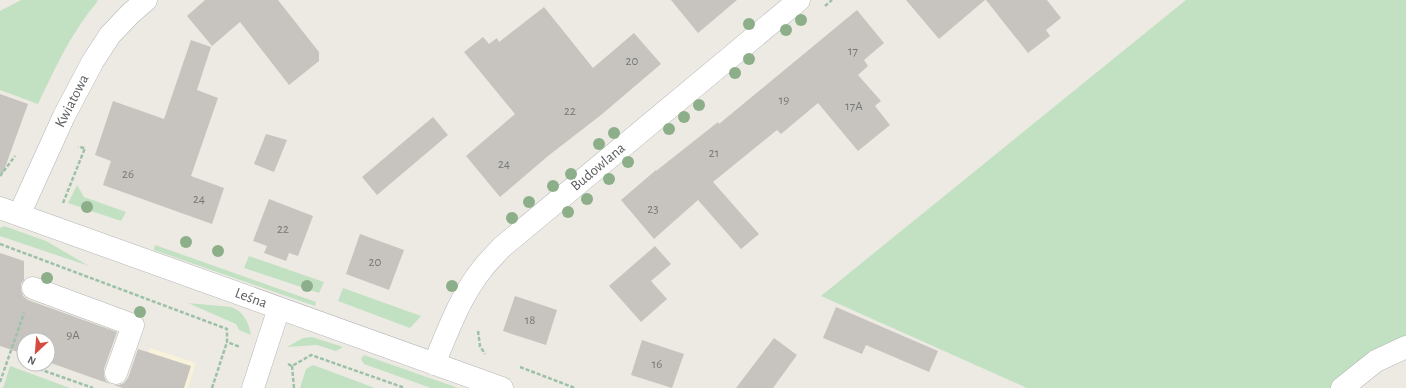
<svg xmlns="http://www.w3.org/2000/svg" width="1406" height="388" viewBox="0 0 1406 388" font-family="'Alegreya Sans',sans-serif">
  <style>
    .commercial { fill: #f9f2da }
    .green { fill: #c1e1c2 }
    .building { fill: #c7c4bf }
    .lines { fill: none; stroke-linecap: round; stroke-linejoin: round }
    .minor-casing { stroke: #b3b5b8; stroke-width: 23 }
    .path { stroke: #9cc1a7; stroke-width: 2.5; stroke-dasharray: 4 2; stroke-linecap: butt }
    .minor { stroke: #fff; stroke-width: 22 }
    .tree { fill: #8caf89 }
    .labels { text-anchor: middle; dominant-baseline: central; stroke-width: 3; stroke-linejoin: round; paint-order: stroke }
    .number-label { font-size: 13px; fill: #767878 }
    .street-label { font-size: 15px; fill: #5b5e61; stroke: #fff }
  </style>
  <rect width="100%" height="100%" fill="#eceae2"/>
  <!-- commercial -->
  <path class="commercial" d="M 150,348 L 196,363 L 188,388 L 136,388 Z"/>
  <!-- green -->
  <path class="green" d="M 21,0 L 96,0 L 98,1 C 72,31 55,68 38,104 L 0,90 L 0,11 Z
    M 1186,0 L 1406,0 L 1406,339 L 1336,388 L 1027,388 L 821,296 Z
    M 77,185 L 84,197 L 126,212 L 121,221 L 68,203 Z
    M 4,226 L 46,241 L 89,266 L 0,236 L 0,228 Z
    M 155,245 L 316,302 L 315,306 L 154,250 Z
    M 249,256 L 324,282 L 319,293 L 244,268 Z
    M 343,288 L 421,316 L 410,328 L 338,301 Z
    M 188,303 L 231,307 C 244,312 248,321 251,335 L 239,330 L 236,324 Z
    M 312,337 L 343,347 L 336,351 L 317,345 L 287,347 L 303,338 Z
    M 364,355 L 458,388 L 431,388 L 364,364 L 361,359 Z
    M 313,365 L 375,388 L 300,388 L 306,369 Z
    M 10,366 L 70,388 L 3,388 Z"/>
  <!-- building -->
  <path class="building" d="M 205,0 L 278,0 L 319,52 L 319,61 L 289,85 L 240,22 L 212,46 L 187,16 Z
    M 671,0 L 737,0 L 698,33 Z
    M 906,0 L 985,0 L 939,39 Z
    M 986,0 L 1047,0 L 1061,18 L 1046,30 L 1050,36 L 1028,53 Z
    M 544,7 L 593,68 L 634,33 L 661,64 L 601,115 L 548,156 L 500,197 L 466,156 L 515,114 L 464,52 L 483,37 L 489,44 L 497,38 L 499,42 Z
    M 857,10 L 884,43 L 864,60 L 868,66 L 858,75 L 881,101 L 875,106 L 890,125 L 858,151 L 818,103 L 781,134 L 777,130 L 713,182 L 759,234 L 741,249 L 698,200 L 654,239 L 621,200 L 656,170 L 656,171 L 718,122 L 719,124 Z
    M 191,40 L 211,47 L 197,90 L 218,98 L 191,176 L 224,188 L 212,224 L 103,185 L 111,161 L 95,155 L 113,101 L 164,119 Z
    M 0,94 L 28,104 L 3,173 L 0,173 Z
    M 433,117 L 448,135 L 377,195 L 362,177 Z
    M 266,134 L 287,140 L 274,172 L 254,164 Z
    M 269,199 L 313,216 L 298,256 L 289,253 L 286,261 L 264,253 L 267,246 L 253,241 Z
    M 360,234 L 404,250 L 389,290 L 346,274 Z
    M 655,246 L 671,264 L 651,281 L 667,299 L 641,322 L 609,286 Z
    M 0,253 L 24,261 L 24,280 L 21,284 L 21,290 L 23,296 L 28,300 L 117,332 L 104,369 L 104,376 L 106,381 L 110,384 L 48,362 L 48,340 L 24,340 L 24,354 L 0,346 Z
    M 515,296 L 557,310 L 546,345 L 503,331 Z
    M 836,307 L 938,351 L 929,372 L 866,345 L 862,354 L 823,338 Z
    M 774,338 L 797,355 L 773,388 L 736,388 Z
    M 642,340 L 684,354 L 672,388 L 631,375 Z
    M 138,349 L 191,366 L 184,388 L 123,388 L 114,385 L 119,385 L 124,383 L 128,378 Z"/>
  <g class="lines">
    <defs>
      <path id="minor" d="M 0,208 L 502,388
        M 19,215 L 64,116 L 93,61 L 110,35 L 130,14 L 146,0
        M 33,288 L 133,325 L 116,373
        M 434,364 C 448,331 460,296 483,268 C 489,260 496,254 502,247 L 799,0
        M 253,388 L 279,308
        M 1342,388 L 1376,361 L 1406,347"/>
    </defs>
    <!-- minor casing -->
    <use href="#minor" class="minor-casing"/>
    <!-- path -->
    <path class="path" d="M 825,6 L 832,0
      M 0,176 L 15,156
      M 63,203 L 85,148 L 78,147
      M 0,244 L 227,329 L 227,342 L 240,347
      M 478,331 L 480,346 L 485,354
      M 22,363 L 93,388
      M 288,364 L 292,366 L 311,355 L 405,388
      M 292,366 L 294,388
      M 520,367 L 575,388
      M 0,382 L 24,313
      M 212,388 L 227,342"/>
    <!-- minor -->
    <use href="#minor" class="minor"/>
  </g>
  <!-- trees -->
  <g class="tree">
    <circle cx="801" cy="20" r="6"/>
    <circle cx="749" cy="24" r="6"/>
    <circle cx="786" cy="30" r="6"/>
    <circle cx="749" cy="59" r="6"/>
    <circle cx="735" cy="73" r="6"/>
    <circle cx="699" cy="105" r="6"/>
    <circle cx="684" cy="117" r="6"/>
    <circle cx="669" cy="129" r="6"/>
    <circle cx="614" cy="133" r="6"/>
    <circle cx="599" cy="144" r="6"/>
    <circle cx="628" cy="162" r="6"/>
    <circle cx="571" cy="174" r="6"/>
    <circle cx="609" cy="179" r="6"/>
    <circle cx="553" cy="186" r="6"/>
    <circle cx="587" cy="199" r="6"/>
    <circle cx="529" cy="202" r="6"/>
    <circle cx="87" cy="207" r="6"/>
    <circle cx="568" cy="212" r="6"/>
    <circle cx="512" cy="218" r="6"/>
    <circle cx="186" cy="242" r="6"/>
    <circle cx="218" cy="251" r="6"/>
    <circle cx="47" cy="278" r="6"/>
    <circle cx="307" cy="286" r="6"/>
    <circle cx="452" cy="286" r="6"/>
    <circle cx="140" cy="312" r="6"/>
  </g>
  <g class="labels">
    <!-- number labels -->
    <g class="number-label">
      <text x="853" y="51">17</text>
      <text x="632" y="61">20</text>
      <text x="784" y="100">19</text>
      <text x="854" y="106">17A</text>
      <text x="570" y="111">22</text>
      <text x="714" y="153">21</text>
      <text x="504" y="164">24</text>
      <text x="128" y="174">26</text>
      <text x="199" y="199">24</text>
      <text x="653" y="209">23</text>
      <text x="283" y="229">22</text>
      <text x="375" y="262">20</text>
      <text x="530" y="320">18</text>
      <text x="73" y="335">9A</text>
      <text x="657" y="364">16</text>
    </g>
    <!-- street labels -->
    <g class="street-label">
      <text transform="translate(72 101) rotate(-63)">Kwiatowa</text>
      <text transform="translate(598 167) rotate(-40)">Budowlana</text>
      <text transform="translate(251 298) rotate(20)">Leśna</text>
    </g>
  </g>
  <!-- north arrow -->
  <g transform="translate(36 352) rotate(206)"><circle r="19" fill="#ffffff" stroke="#bdbfc0"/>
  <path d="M0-3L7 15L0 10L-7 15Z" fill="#d54c3f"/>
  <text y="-6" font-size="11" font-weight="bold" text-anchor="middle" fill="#5b5e61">N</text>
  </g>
</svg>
